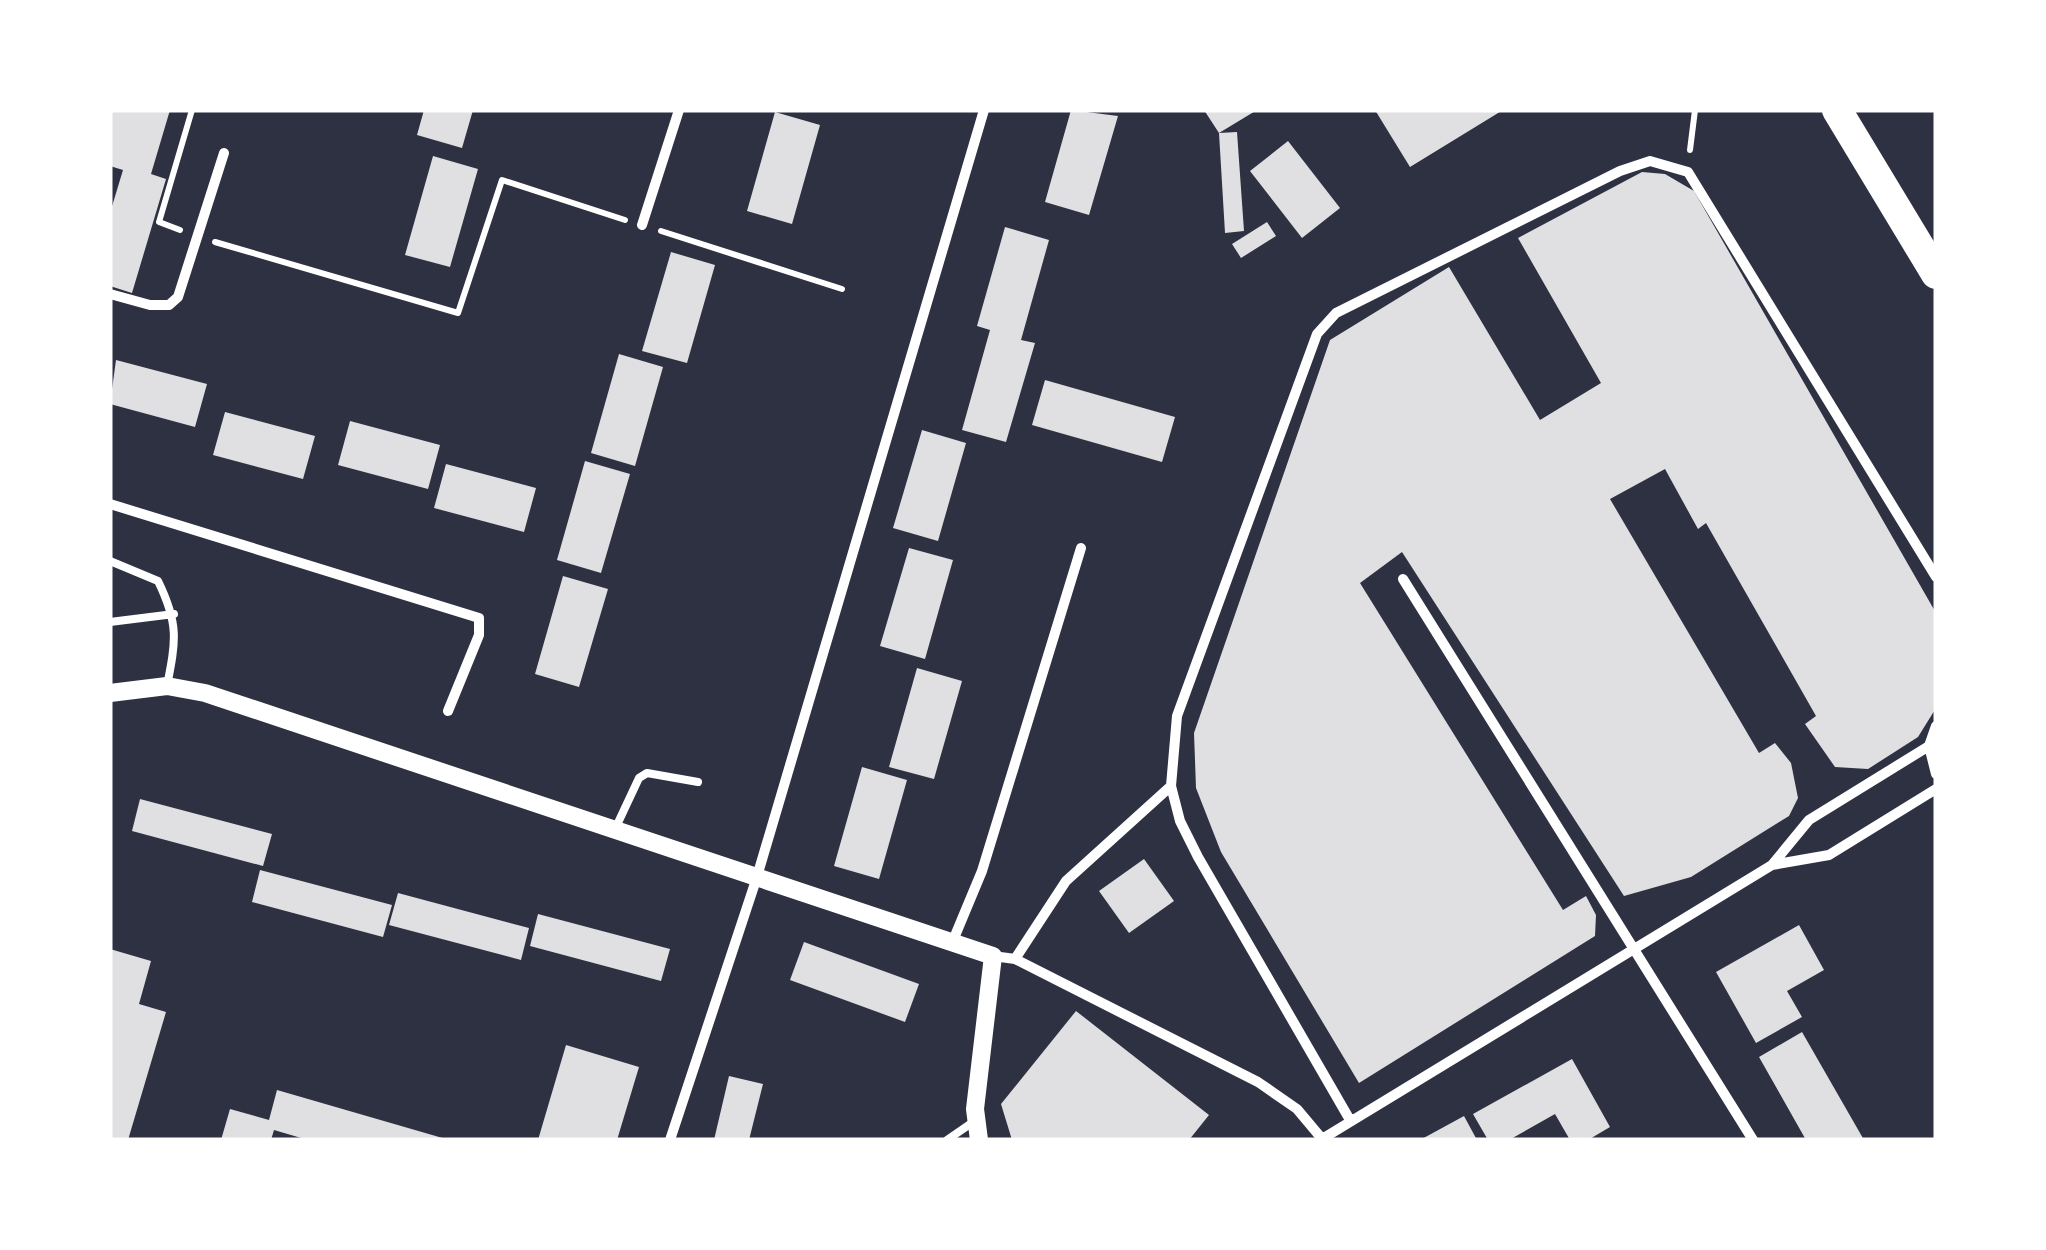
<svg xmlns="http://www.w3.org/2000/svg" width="2046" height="1250" viewBox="0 0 2046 1250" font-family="'Space Grotesk',sans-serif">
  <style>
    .building { fill: #e0e0e3 }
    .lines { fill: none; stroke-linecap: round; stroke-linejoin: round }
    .path { stroke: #fff; stroke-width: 6 }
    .service { stroke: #fff; stroke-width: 8 }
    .minor { stroke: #fff; stroke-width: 10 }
    .tertiary { stroke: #fff; stroke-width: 18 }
    .motorway { stroke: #fff; stroke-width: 30 }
  </style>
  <rect width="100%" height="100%" fill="#2d3142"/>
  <!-- building -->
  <path class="building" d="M 110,110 L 170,110 L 151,174 L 166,179 L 132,293 L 110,286 L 110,213 L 123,170 L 110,166 Z
    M 424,110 L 473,110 L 462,148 L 417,135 Z
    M 1071,110 L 1118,116 L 1089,215 L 1045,202 Z
    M 1204,110 L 1257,110 L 1219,133 Z
    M 1375,110 L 1503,110 L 1410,167 Z
    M 775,112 L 820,125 L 792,224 L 747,211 Z
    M 1237,132 L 1244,231 L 1225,233 L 1219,133 Z
    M 1288,141 L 1340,208 L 1302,238 L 1250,171 Z
    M 433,156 L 478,169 L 450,267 L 405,255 Z
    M 1642,172 L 1665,174 L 1694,191 L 1936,613 L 1936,708 L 1918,737 L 1868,769 L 1835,767 L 1805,724 L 1816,716 L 1706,523 L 1698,529 L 1665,469 L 1610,499 L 1759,753 L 1775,743 L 1791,763 L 1798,798 L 1789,816 L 1691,877 L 1624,896 L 1402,552 L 1360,583 L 1563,910 L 1586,896 L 1596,915 L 1595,936 L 1359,1083 L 1221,852 L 1196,788 L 1194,733 L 1330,340 L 1449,267 L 1540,420 L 1601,383 L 1518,238 Z
    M 1267,222 L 1276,236 L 1241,258 L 1232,244 Z
    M 1005,227 L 1049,240 L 1021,340 L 1035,343 L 1006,442 L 962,430 L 990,330 L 977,326 Z
    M 671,252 L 715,265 L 687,363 L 642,351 Z
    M 619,354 L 663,367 L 635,466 L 591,453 Z
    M 116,360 L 207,384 L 195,427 L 110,404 Z
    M 1045,380 L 1175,417 L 1162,462 L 1032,425 Z
    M 225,412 L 315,436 L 303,479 L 213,455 Z
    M 350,421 L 440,445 L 428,489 L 338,465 Z
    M 922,430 L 966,443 L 938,541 L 893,528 Z
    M 585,461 L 630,474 L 601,573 L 557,560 Z
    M 446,464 L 536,488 L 524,532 L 434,508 Z
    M 909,548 L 953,560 L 925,659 L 880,646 Z
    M 563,576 L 608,589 L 579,687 L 535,674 Z
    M 917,668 L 962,681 L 934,779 L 889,767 Z
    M 862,767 L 907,780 L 879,879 L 834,866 Z
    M 140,799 L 272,834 L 263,866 L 132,831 Z
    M 1144,859 L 1174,901 L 1129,933 L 1099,891 Z
    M 260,870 L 392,905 L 383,937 L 252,902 Z
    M 398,893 L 529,928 L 521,960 L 389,925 Z
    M 538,914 L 670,949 L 661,981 L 530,946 Z
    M 1799,925 L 1824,970 L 1787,991 L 1802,1017 L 1756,1043 L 1716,972 Z
    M 804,942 L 919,984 L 905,1022 L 790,980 Z
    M 110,949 L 151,961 L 139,1004 L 166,1012 L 128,1140 L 110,1140 Z
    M 1076,1011 L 1209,1115 L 1189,1140 L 1012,1140 L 1001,1104 Z
    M 1802,1032 L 1864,1140 L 1806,1140 L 1759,1057 Z
    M 566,1045 L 639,1067 L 617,1140 L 538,1140 Z
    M 1572,1059 L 1610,1127 L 1588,1140 L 1570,1140 L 1555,1114 L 1509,1140 L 1488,1140 L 1473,1114 Z
    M 729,1076 L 763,1084 L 749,1140 L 714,1140 Z
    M 277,1090 L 446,1139 L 446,1140 L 308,1140 L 274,1130 L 271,1140 L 221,1140 L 230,1109 L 269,1120 Z
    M 1464,1116 L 1477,1140 L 1420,1140 Z"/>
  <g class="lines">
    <!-- path -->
    <path class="path" d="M 1690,150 L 1695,110
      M 180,230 L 159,222 L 192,110
      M 661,231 L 842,289
      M 215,242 L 458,313 L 502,180 L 625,220"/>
    <!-- service -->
    <path class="service" d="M 110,561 L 158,581 C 179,624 176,640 167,686
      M 110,622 L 174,614
      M 616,827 L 639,778 L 647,773 L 698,782
      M 947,1140 L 976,1120"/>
    <!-- minor -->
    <path class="minor" d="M 642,225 L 679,110
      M 110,294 L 150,305 L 169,305 L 178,297 L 224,153
      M 110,504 L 479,618 L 479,635 L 448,711
      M 1403,579 L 1753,1140
      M 1936,726 L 1929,746 L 1936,774
      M 1929,746 L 1809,820 L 1772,865 L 1829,855 L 1936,789
      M 952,943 L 982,871 L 1081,548
      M 993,956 L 1015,959 L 1258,1082 L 1297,1109 L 1323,1140
      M 1015,959 L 1066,881 L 1171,786
      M 1350,1120 L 1198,857 L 1180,821 L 1171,786 L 1177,716 L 1317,334 L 1336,313 L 1620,171 L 1650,161 L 1688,172 L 1936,577
      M 1322,1139 L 1772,865
      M 670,1140 L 756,880 L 984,110"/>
    <!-- tertiary -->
    <path class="tertiary" d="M 110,693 L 167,686 L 205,693 L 993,956 L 975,1109 L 979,1140"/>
    <!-- motorway -->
    <path class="motorway" d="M 1837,110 L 1936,274"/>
  </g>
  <!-- border -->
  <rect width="2046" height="1250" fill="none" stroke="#ffffff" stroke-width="225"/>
</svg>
